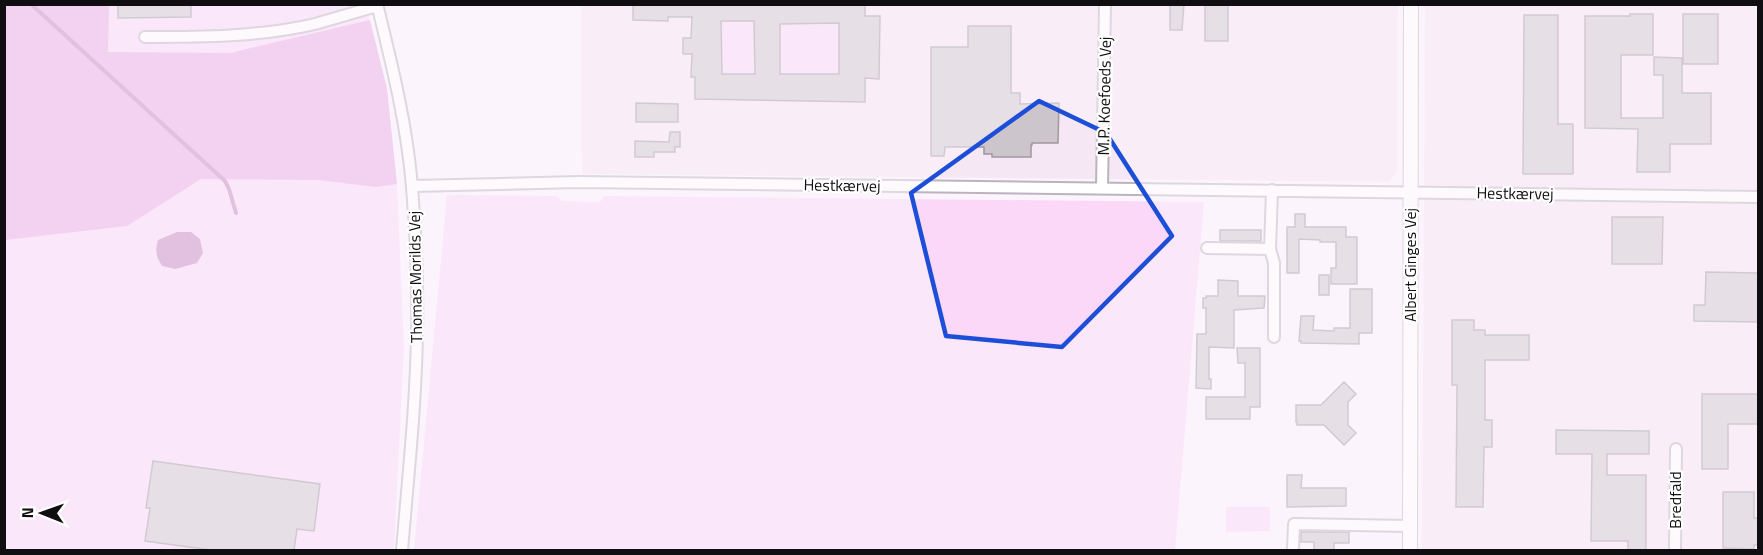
<svg xmlns="http://www.w3.org/2000/svg" width="1763" height="555" viewBox="0 0 1763 555" font-family="'Titillium Web',sans-serif">
  <style>
    .built { fill: #f6e7f4 }
    .green { fill: #fbd8f8 }
    .forest { fill: #e6a8e2 }
    .water { fill: #c084bd }
    .lines { fill: none; stroke-linecap: round; stroke-linejoin: round }
    .stream { stroke: #c084bd; stroke-width: 4 }
    .building { fill: #cdc5cc; stroke: #a0989f; stroke-width: 1.5; fill-rule: evenodd }
    .minor-casing { stroke: #bcb4bc; stroke-width: 14 }
    .tertiary-casing { stroke: #bcb4bc; stroke-width: 16 }
    .minor { stroke: #fff; stroke-width: 10 }
    .tertiary { stroke: #fff; stroke-width: 14 }
    .marked { fill: none; stroke: #1d4ed8; stroke-width: 4.5; stroke-linejoin: round }
    .labels { text-anchor: middle; dominant-baseline: central; stroke-width: 4.5; stroke-linejoin: round; paint-order: stroke }
    .street-label { font-size: 16px; fill: #100e10; stroke: #fff }
  </style>
  <rect width="100%" height="100%" fill="#fcf4fc"/>
  <!-- built -->
  <path class="built" d="M 581,5 L 1398,5 L 1397,171 L 1389,182 L 582,174 Z
    M 1425,5 L 1758,5 L 1758,550 L 1422,550 Z"/>
  <!-- green -->
  <path class="green" d="M 4,5 L 366,5 L 387,89 L 397,184 L 404,346 L 394,550 L 5,550 Z
    M 839,20 L 839,74 L 780,74 L 780,21 C 796,24 825,27 839,20 Z
    M 721,21 L 754,21 L 755,74 L 722,74 Z
    M 447,195 L 557,196 L 562,201 L 600,202 L 604,196 L 1204,202 L 1175,550 L 414,550 Z
    M 1226,507 L 1270,507 L 1270,531 L 1226,532 Z"/>
  <!-- forest -->
  <path class="forest" d="M 4,5 L 109,5 L 108,52 L 230,53 L 370,20 L 387,89 L 397,184 L 376,187 L 318,180 L 201,179 L 127,226 L 5,240 Z"/>
  <!-- water -->
  <path class="water" d="M 177,232 L 191,232 L 200,239 L 203,253 L 197,263 L 175,269 L 162,266 C 156,257 155,250 158,240 Z"/>
  <g class="lines">
    <!-- stream -->
    <path class="stream" d="M 31,4 L 225,181 L 229,189 L 236,213"/>
  </g>
  <!-- building -->
  <path class="building" d="M 118,4 L 191,4 L 191,17 L 118,18 Z
    M 633,4 L 865,4 L 865,16 L 880,16 L 879,79 L 865,78 L 865,102 L 695,99 L 695,77 L 691,77 L 692,54 L 683,54 L 683,38 L 691,38 L 692,17 L 668,17 L 668,21 L 633,20 ZM 721,21 L 754,21 L 755,74 L 722,74 ZM 839,23 L 839,74 L 780,74 L 780,24 Z
    M 1170,4 L 1184,4 L 1182,30 L 1170,30 Z
    M 1205,4 L 1228,4 L 1228,41 L 1205,41 Z
    M 1630,14 L 1653,14 L 1653,55 L 1621,55 L 1621,118 L 1663,118 L 1663,75 L 1654,75 L 1654,57 L 1682,58 L 1682,93 L 1711,93 L 1711,144 L 1670,144 L 1670,172 L 1637,172 L 1638,129 L 1585,128 L 1585,16 L 1630,16 Z
    M 1683,14 L 1718,14 L 1718,64 L 1683,64 Z
    M 1524,15 L 1558,15 L 1558,124 L 1573,124 L 1573,174 L 1523,174 Z
    M 968,26 L 1011,26 L 1011,93 L 1020,93 L 1020,104 L 1059,103 L 1058,143 L 1032,143 L 1032,145 L 1031,145 L 1031,157 L 992,157 L 992,154 L 984,154 L 984,147 L 945,147 L 944,156 L 931,156 L 931,47 L 968,47 Z
    M 636,103 L 678,104 L 678,122 L 636,122 Z
    M 670,132 L 680,132 L 680,147 L 675,147 L 675,152 L 654,152 L 654,157 L 635,157 L 635,141 L 669,142 Z
    M 1295,214 L 1305,214 L 1305,227 L 1346,227 L 1346,237 L 1357,237 L 1357,284 L 1331,284 L 1331,268 L 1336,268 L 1336,242 L 1320,242 L 1320,240 L 1299,239 L 1299,273 L 1287,273 L 1287,227 L 1295,227 Z
    M 1612,217 L 1663,217 L 1662,264 L 1612,264 Z
    M 1220,230 L 1261,230 L 1261,241 L 1220,241 Z
    M 1706,272 L 1758,273 L 1758,322 L 1694,321 L 1694,305 L 1705,305 Z
    M 1319,275 L 1329,275 L 1329,295 L 1319,295 Z
    M 1218,280 L 1238,281 L 1238,296 L 1265,296 L 1264,308 L 1234,310 L 1234,348 L 1209,347 L 1209,379 L 1211,379 L 1211,389 L 1196,388 L 1197,334 L 1206,334 L 1206,308 L 1203,308 L 1203,298 L 1206,298 L 1206,296 L 1218,296 Z
    M 1350,289 L 1372,289 L 1372,333 L 1359,333 L 1359,344 L 1301,343 L 1301,341 L 1299,341 L 1301,316 L 1314,316 L 1313,330 L 1334,331 L 1334,328 L 1350,328 Z
    M 1452,320 L 1474,320 L 1474,330 L 1485,330 L 1485,335 L 1529,335 L 1529,360 L 1485,360 L 1485,420 L 1492,420 L 1492,447 L 1484,447 L 1483,507 L 1456,507 L 1457,385 L 1452,385 Z
    M 1237,348 L 1260,348 L 1260,407 L 1250,407 L 1250,419 L 1206,419 L 1206,397 L 1245,397 L 1245,363 L 1238,363 Z
    M 1344,382 L 1356,394 L 1348,402 L 1348,425 L 1356,433 L 1344,445 L 1324,425 L 1297,425 L 1297,422 L 1296,422 L 1296,405 L 1321,405 Z
    M 1702,394 L 1758,394 L 1758,424 L 1728,424 L 1728,469 L 1702,469 Z
    M 1556,430 L 1649,431 L 1649,454 L 1607,454 L 1607,475 L 1646,475 L 1646,550 L 1628,550 L 1628,541 L 1591,541 L 1592,454 L 1556,454 Z
    M 153,461 L 320,484 L 314,531 L 297,529 L 294,550 L 211,550 L 145,541 L 150,508 L 146,508 Z
    M 1287,475 L 1302,475 L 1301,488 L 1346,488 L 1346,506 L 1287,507 Z
    M 1723,492 L 1754,492 L 1754,518 L 1758,518 L 1758,545 L 1754,545 L 1754,549 L 1723,548 Z
    M 1301,532 L 1349,532 L 1349,543 L 1334,543 L 1334,550 L 1314,550 L 1314,542 L 1301,542 Z"/>
  <g class="lines">
    <defs>
      <path id="minor" d="M 377,4 C 392,65 407,125 412,187 C 416,236 418,284 417,333 C 416,405 408,478 402,550
        M 145,37 C 202,37 259,37 315,24 C 336,18 357,12 377,6
        M 412,186 L 579,182 L 1758,197
        M 1102,188 L 1105,4
        M 1207,248 L 1270,249 L 1272,190
        M 1270,249 L 1274,263 L 1274,337
        M 1293,550 L 1294,524 L 1410,526
        M 1675,550 L 1676,449"/>
      <path id="tertiary" d="M 1410,550 L 1411,4"/>
    </defs>
    <!-- minor casing -->
    <use href="#minor" class="minor-casing"/>
    <!-- tertiary casing -->
    <use href="#tertiary" class="tertiary-casing"/>
    <!-- minor -->
    <use href="#minor" class="minor"/>
    <!-- tertiary -->
    <use href="#tertiary" class="tertiary"/>
  </g>
  <!-- marked area -->
  <path d="M0 0H1763V555H0ZM 1039,101 L 1106,133 L 1172,236 L 1062,347 L 946,336 L 911,193 Z" fill="#fcf4fc" fill-opacity=".55" fill-rule="evenodd"/>
  <path class="marked" d="M 1039,101 L 1106,133 L 1172,236 L 1062,347 L 946,336 L 911,193 Z"/>
  <g class="labels">
    <!-- street labels -->
    <g class="street-label">
      <text transform="translate(1104 96) rotate(-89)">M.P. Koefoeds Vej</text>
      <text transform="translate(842 185) rotate(1)">Hestkærvej</text>
      <text transform="translate(1515 193) rotate(1)">Hestkærvej</text>
      <text transform="translate(1410 265) rotate(-90)">Albert Ginges Vej</text>
      <text transform="translate(415 277) rotate(-91)">Thomas Morilds Vej</text>
      <text transform="translate(1675 500) rotate(-90)">Bredfald</text>
    </g>
  </g>
  <!-- border -->
  <rect width="1763" height="555" fill="none" stroke="#100e10" stroke-width="12"/>
  <!-- north arrow -->
  <g transform="translate(42 513) rotate(271)" stroke="#ffffff" stroke-width="4.5" paint-order="stroke">
  <path d="M0-4.5L10 22L0 15L-10 22Z" fill="#100e10"/>
  <text y="-9" font-size="16" font-weight="bold" text-anchor="middle" fill="#100e10">N</text>
  </g>
</svg>
